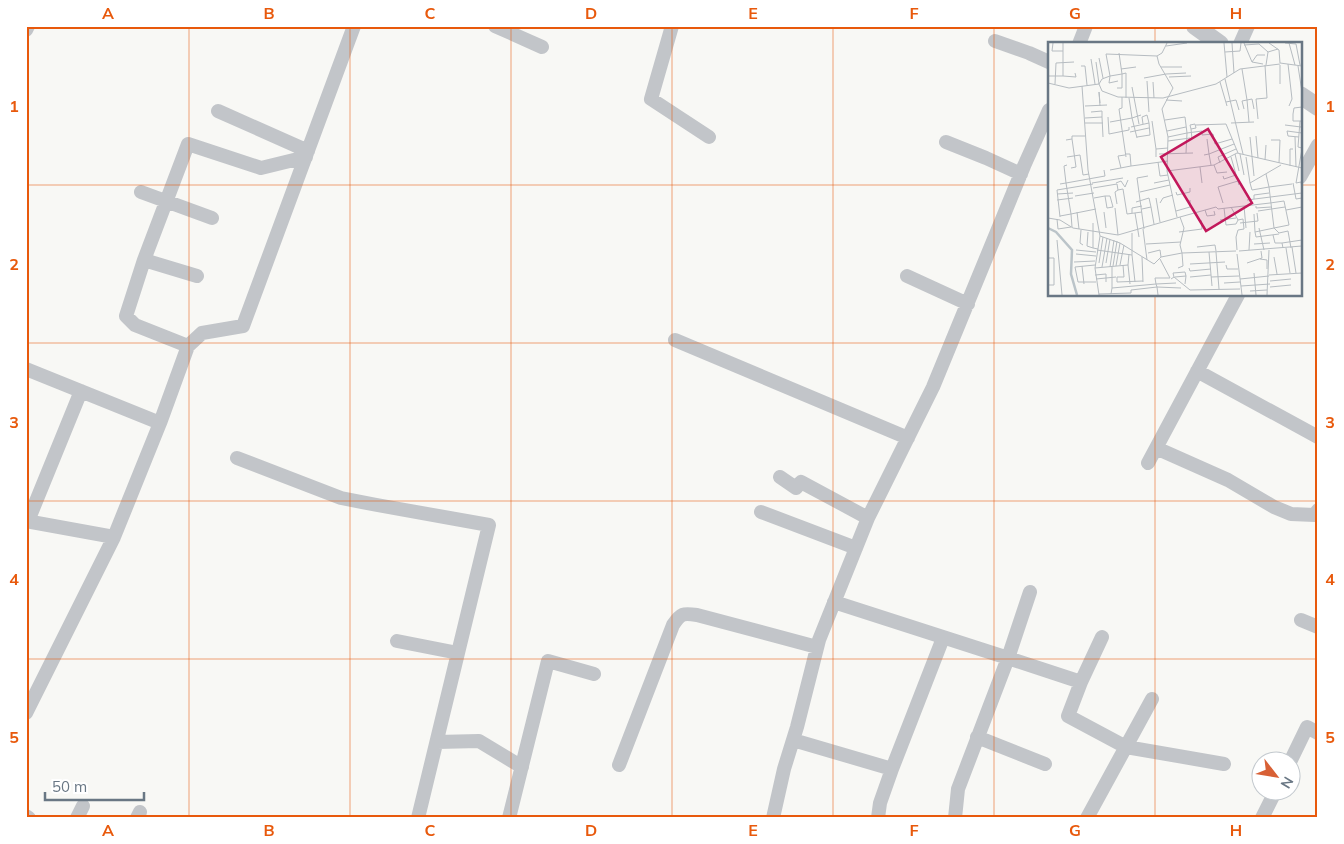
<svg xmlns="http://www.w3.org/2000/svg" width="1344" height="844" viewBox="0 0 1344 844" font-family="Mulish,sans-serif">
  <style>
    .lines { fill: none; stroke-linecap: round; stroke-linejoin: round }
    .minor { stroke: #c2c5c9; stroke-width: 14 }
    .tertiary { stroke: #c2c5c9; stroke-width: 18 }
    .grid { fill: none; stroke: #e8590c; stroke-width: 1; stroke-opacity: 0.55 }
    .inset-river { fill: none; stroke: #bbc4c9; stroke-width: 2.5 }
    .inset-road { fill: none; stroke: #b6bcc1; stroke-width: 1 }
    .view { fill: #c2185b; fill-opacity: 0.15; stroke: #c2185b; stroke-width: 2.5 }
    .inset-edge { fill: none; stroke: #697784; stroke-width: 2.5 }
    .neatline { fill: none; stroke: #e8590c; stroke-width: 2 }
    .grid-label { font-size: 16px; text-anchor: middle; font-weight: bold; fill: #e8590c }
  </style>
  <rect width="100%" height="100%" fill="#f8f8f5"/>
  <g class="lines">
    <!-- minor -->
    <path class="minor" d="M 495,26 L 542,47
      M 672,26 L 651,99 L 709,137
      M 26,30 L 28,26
      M 995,41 L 1029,53 L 1049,62
      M 1079,44 L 1086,26
      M 1240,44 L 1248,26
      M 218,111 L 308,151
      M 946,142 L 986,158 L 1021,174
      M 1300,177 L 1318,145
      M 141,192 L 212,218
      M 144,260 L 126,316 L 135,325 L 188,346
      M 197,276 L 144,260 L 188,144 L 261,168 L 306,157
      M 907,276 L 968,304
      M 675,340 L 908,438
      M 26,369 L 160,423
      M 1197,371 L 1318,437
      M 1156,448 L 1228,480 L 1274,507 L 1291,514 L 1315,515 L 1318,510
      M 237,458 L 341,498 L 377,505 L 489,525 L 418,818
      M 1148,463 L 1238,295
      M 780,477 L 796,488 L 801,482 L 868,518
      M 761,512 L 856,548
      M 26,521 L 114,537
      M 28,521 L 81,391
      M 834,602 L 1008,658 L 1030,592
      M 1301,620 L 1318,627
      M 397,641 L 458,653
      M 1081,682 L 1102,637
      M 26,713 L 114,537 L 160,423 L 188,346 L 202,333 L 243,326 L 354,26
      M 977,737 L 1045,764
      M 793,740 L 892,769 L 880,803 L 878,818
      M 437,742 L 479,741 L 522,767
      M 1290,762 L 1307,727 L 1318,733
      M 619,765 L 673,625 C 681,613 683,613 697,615 L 817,647
      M 892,769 L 943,638
      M 26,816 L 29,818
      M 77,818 L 83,806
      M 137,818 L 140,812
      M 509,818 L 548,661 L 594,674
      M 773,818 L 784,769 L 797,727 L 819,640 L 868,518 L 933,387 L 1024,166 L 1049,110
      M 955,818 L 958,789 L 1008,658 L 1081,682 L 1068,716 L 1126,747 L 1224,764
      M 1087,818 L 1152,699
      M 1262,818 L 1275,792"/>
    <!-- tertiary -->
    <path class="tertiary" d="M 1195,26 L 1220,44
      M 1300,95 L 1318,107"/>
  </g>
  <!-- grid -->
  <path class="grid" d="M 189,26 L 189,818M 350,26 L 350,818M 511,26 L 511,818M 672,26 L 672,818M 833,26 L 833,818M 994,26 L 994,818M 1155,26 L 1155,44M 26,185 L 1049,185M 1300,185 L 1318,185M 1155,295 L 1155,818M 26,343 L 1318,343M 26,501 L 1318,501M 26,659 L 1318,659"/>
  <!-- overview -->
  <g transform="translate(1048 42)">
    <rect width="254" height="254" fill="#f8f8f5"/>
    <path class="inset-river" d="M 0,186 L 8,190 L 24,208 L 23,232 L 29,253"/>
    <path class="inset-road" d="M 5,1 L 4,9 L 15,9M 176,1 L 179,35M 184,1 L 186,31M 196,1 L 204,20 L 215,22M 221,1 L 231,8 L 232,21 L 254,24M 237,1 L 248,2 L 252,23M 241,1 L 247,23M 196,3 L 211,2 L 220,10M 118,4 L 139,1M 177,10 L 192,9 L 193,1M 109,14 L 114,11 L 119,1M 51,16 L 55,36M 43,17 L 47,42M 48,20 L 51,42M 204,20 L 209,13 L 217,13M 240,22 L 244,57 L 241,64M 218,23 L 220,10 L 230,7M 232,23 L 232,42M 33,24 L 37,24 L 39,43M 250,24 L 254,50M 113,25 L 134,25M 73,27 L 88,25M 194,27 L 199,58 L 194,59 L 196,67M 118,32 L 138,31M 0,34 L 15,34 L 15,1M 15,34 L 28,35 L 27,31M 121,35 L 143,34M 96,36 L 118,32M 177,37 L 195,112M 70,39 L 61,41 L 62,34 L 74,32 L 71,11M 99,39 L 101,70M 105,40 L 106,56M 172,40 L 179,64M 0,41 L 21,46 L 51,42 L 54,49 L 70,55 L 115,56 L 168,42 L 192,27 L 232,22M 7,42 L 8,21 L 26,20M 51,42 L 54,37 L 62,34 L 58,12 L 109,14 L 111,22 L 125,46 L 114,67 L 120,95 L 119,129 L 129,175M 34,44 L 40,128 L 52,194 L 47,226 L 51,253M 84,45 L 91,82M 69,46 L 74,46 L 74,32 L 78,31 L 78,56M 74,55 L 74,66 L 71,67 L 78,115M 81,56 L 84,76 L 93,73M 118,58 L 134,59M 199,58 L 201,80M 199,58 L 204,57 L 206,67M 178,60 L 188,58 L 191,68M 52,61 L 51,50 L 52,64M 37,64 L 59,63M 43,70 L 54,69 L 54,75M 60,75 L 61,92 L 81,88 L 81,85M 37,76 L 54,75 L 55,95M 210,77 L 208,57 L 219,56 L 217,23M 117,78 L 137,75 L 139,91 L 120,95M 104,79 L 108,107M 252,79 L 250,105 L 254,106M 253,79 L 245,79 L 245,72 L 246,66 L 254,65M 62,80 L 84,76 L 89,96M 37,81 L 55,81M 183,81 L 206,80M 95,82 L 94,75 L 99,73 L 101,81M 148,83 L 178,82 L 190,111M 237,83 L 253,85M 83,85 L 101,81 L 102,93 L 89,95M 143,87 L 148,86 L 147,82 L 142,83 L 143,87 L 144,97M 119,89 L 138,85M 82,90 L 101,86M 208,94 L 210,116M 202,95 L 206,134M 247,95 L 248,125M 251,95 L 240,94 L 239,89 L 254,91M 24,97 L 24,94 L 37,94M 159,97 L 161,112 L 186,102M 18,98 L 24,97 L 28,125 L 23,126M 223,98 L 232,98 L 231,121M 120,99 L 142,96M 254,107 L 248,141 L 253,140 L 254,146M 138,111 L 139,91 L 154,89 L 154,93 L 165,92 L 167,102 L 184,97M 77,112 L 82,112 L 83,124 L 120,119M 111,112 L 145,111M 187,112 L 191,129M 192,112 L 196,133M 156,113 L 161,112 L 163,123M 19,115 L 32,113 L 35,133 L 41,132M 108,115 L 108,107 L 120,106M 183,115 L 191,143M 198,115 L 202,141M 217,118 L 218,103M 110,120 L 112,134 L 120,133M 172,121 L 170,115 L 188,107M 166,123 L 169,131 L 179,130M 233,123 L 202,141 L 204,148 L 221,145 L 226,186 L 231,191 L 240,189 L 243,206M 242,124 L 242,107 L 245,107M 152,125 L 154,141M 73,126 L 70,114 L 77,113M 62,128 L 83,124M 119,129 L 166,123 L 189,111 L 254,126M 218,132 L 221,145 L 244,142M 175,134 L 176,137 L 188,133M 44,141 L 75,136M 68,141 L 73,139 L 77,145 L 80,138M 106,141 L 121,138M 245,141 L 248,157 L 254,156M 12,142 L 18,141 L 16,124 L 19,123M 45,146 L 69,142 L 70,148 L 75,147 L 79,172 L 94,170M 92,150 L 122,143M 128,150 L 129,153 L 142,150 L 142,146M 9,152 L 25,151M 27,154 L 46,151M 46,156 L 57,154 L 62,154 L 65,165 L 59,166 L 57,154M 108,156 L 112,180M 206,157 L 206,153 L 221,151M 9,158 L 25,156M 199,158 L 254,151M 88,160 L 101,156 L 103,165M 112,161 L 115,156 L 125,153M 175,161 L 170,145 L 190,139M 222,161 L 236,159 L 241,183 L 226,186M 69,162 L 67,150 L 70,148M 196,164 L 198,186M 208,164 L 208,166 L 223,165M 183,165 L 190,178 L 195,177 L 196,187 L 190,188 L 188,195 L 189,208M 67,166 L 70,193M 176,166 L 178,183 L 188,182 L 190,178M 94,167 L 103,165 L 106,182M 157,168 L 159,174 L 167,173 L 166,169M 238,168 L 254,165M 128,169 L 142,165 L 142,158M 210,169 L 237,165M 29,170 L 31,187M 56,170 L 58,186M 84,171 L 84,166 L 94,164M 87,171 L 91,195M 206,172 L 207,190M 12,174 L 23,172 L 18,141 L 57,134 L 56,128M 12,175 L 9,148 L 45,142M 132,175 L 168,165 L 170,167 L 222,161M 0,176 L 12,178 L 25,186 L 70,193 L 132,175 L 136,186 L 132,203 L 134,211 L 188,209M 9,177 L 10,187 L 23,185M 172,178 L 188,176M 45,181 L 45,206 L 50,207M 192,181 L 210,179 L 209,171M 24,185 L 23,172 L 48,167M 211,186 L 216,208M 226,186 L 207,190 L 208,195 L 231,192M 95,187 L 99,218M 96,187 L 89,136 L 100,134M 33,188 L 32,201 L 35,203M 40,190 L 39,204 L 45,206M 131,190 L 154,187 L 153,178M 225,193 L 227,201 L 234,201 L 235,206M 52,194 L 72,201 L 106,222 L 113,215 L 134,211 L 135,224 L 130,226M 9,198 L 14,253M 234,201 L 254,198M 98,202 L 133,200M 206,202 L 222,201M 149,205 L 167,203 L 168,209M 244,205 L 248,231M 238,206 L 242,231M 28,208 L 48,210M 49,208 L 84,213 L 84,191M 201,208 L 202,190M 191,209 L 254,204M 161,210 L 164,244M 168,210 L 171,247M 100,211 L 112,208 L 113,215M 28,212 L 48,214M 189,212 L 194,253M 84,213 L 87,240M 94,215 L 95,240M 226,215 L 229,232M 0,216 L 6,216 L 6,243 L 0,243M 112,217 L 122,236M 212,217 L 219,218 L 219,227M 26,220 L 47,219M 51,221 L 55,195M 58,221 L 62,197M 199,221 L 214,216 L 213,209M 142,222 L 177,220M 47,223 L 27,225 L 30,240 L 48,240M 72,223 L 76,203M 75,223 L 76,235 L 69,235 L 69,240 L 95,239M 80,223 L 82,242M 178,223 L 179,227 L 190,227M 34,224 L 36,242M 65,224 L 69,199M 68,224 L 72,201M 54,225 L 59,196M 62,225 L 66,198M 47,226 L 80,223 L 81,212M 141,226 L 142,229 L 163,227M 206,231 L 208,253M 47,233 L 58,232 L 58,240M 221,233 L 254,231M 126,235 L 125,231 L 137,230 L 138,234M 127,235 L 138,234 L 137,242M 142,235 L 163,233M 163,235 L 191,234M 48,237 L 68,235M 123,237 L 126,235 L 142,248 L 192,247M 192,237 L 221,234M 222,239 L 243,237M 176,241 L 192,240M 193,244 L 222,242M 222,245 L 243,243M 64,246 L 64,225M 202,249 L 219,248M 51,252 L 83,251 L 83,248 L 109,245 L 108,242 L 128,241M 63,252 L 64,246 L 108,242 L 107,236 L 122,236M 110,253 L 109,245 L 133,246M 219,253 L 221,208"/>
    <path class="view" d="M 160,87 L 204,161 L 158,189 L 113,115 Z"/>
    <rect width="254" height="254" class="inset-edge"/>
  </g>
  <!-- border -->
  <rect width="1344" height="844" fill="none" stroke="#ffffff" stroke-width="55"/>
  <!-- north arrow -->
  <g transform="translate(1276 776) rotate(121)"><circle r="24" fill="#ffffff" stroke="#c3c9ce"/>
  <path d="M0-4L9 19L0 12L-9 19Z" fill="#d86035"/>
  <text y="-8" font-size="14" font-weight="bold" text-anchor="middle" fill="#697784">N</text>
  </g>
  <!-- scale -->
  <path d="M45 792v8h99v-8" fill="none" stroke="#697784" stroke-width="2.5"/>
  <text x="52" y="792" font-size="15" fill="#697784" stroke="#ffffff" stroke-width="4" paint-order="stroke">50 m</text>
  <rect x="28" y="28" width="1288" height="788" class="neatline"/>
  <g class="grid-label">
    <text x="108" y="19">A</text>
    <text x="269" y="19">B</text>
    <text x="430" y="19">C</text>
    <text x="591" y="19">D</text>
    <text x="753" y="19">E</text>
    <text x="914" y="19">F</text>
    <text x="1075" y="19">G</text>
    <text x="1236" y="19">H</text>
    <text x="14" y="112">1</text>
    <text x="1330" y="112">1</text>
    <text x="14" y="270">2</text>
    <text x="1330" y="270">2</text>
    <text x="14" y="428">3</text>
    <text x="1330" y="428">3</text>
    <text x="14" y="585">4</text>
    <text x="1330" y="585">4</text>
    <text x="14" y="743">5</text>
    <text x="1330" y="743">5</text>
    <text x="108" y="836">A</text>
    <text x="269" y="836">B</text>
    <text x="430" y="836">C</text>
    <text x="591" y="836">D</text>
    <text x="753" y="836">E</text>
    <text x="914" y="836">F</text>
    <text x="1075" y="836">G</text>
    <text x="1236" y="836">H</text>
  </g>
</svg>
